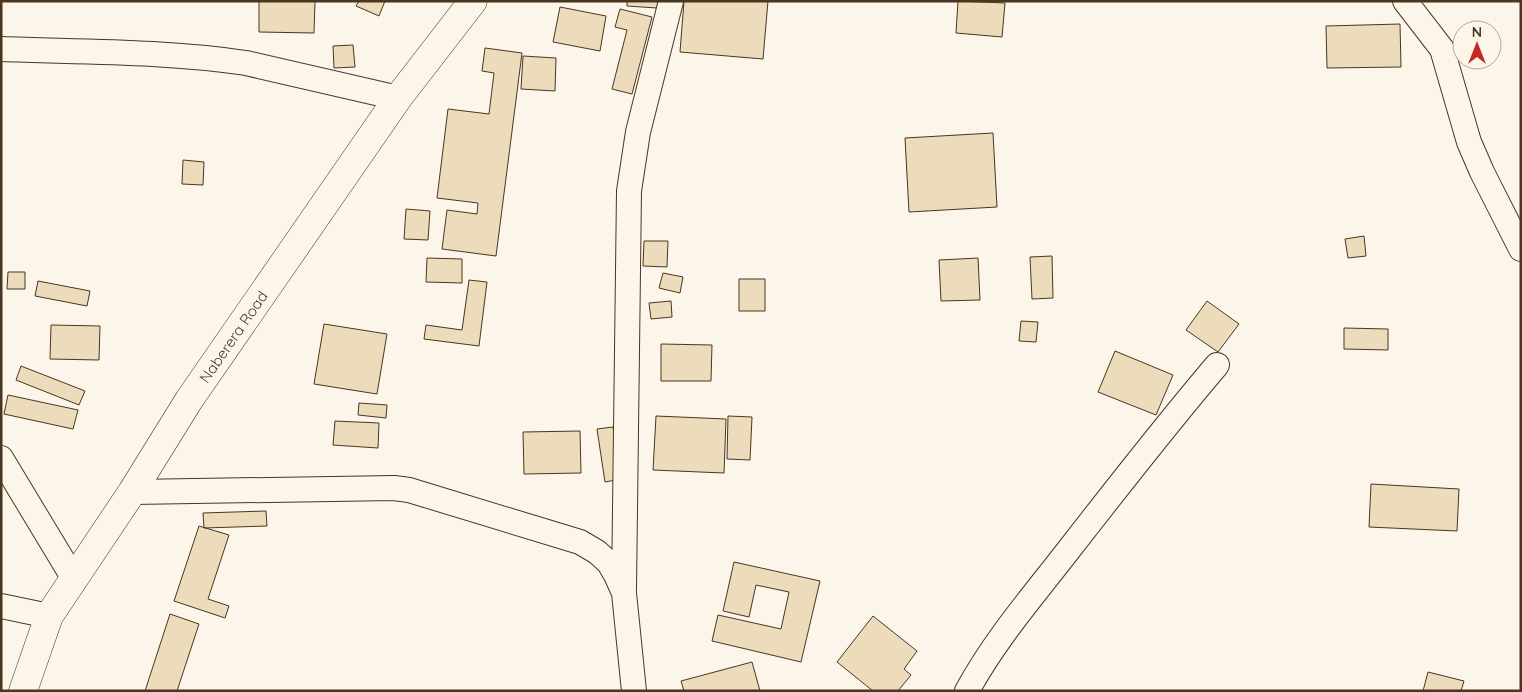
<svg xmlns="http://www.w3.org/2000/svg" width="1522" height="692" viewBox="0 0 1522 692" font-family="Quicksand,sans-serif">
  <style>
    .building { fill: #ecdcbc; stroke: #4a3520 }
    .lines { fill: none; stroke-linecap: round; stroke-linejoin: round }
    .minor-casing { stroke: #4a3520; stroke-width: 26 }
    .tertiary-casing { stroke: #4a3520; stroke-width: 29 }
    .minor { stroke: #fbf6e9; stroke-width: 24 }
    .tertiary { stroke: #fbf6e9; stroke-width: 28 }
    .labels { text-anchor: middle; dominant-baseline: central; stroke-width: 4; stroke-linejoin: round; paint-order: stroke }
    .street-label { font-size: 15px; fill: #4a3520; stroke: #fbf6e9 }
  </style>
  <rect width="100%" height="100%" fill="#fbf6e9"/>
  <!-- building -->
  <path class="building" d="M 259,1 L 315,1 L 314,33 L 259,32 Z
    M 359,1 L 385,1 L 379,16 L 356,6 Z
    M 627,1 L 658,1 L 657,8 L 627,6 Z
    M 684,1 L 768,1 L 763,59 L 680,52 Z
    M 958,1 L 1005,3 L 1002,37 L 956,33 Z
    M 560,7 L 606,16 L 600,51 L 553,42 Z
    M 620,9 L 652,17 L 632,94 L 612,89 L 627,30 L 615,27 Z
    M 1400,24 L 1401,67 L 1327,68 L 1326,26 Z
    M 353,45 L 355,67 L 334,68 L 333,46 Z
    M 485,48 L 522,53 L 496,256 L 442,249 L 447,210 L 477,214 L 478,203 L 437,198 L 448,109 L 489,114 L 494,73 L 482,71 Z
    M 523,56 L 556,58 L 555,91 L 521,89 Z
    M 993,133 L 997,207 L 909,212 L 905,138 Z
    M 183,160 L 204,162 L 203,185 L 182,184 Z
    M 406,209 L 430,211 L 428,240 L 404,239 Z
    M 1364,236 L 1366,256 L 1348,258 L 1345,239 Z
    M 644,241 L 668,241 L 667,267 L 643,266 Z
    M 1052,256 L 1053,298 L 1032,299 L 1030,257 Z
    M 427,258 L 462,259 L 462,283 L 426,282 Z
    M 978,258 L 980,300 L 941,301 L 939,260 Z
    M 8,272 L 25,272 L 25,289 L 7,289 Z
    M 663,273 L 683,277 L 680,293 L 659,288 Z
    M 739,279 L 765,279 L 765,311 L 739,311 Z
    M 469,280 L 487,282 L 479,346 L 424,339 L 426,325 L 462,330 Z
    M 38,281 L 90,291 L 87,306 L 35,296 Z
    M 671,301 L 672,317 L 651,319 L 649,303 Z
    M 1207,301 L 1239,324 L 1218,352 L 1186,330 Z
    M 1021,321 L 1038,322 L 1036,342 L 1019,341 Z
    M 324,324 L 387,334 L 377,394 L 314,384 Z
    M 51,325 L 100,326 L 99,360 L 50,359 Z
    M 1344,328 L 1388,329 L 1388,350 L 1344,349 Z
    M 661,344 L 712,345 L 711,381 L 661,381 Z
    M 1115,351 L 1173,375 L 1156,415 L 1098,392 Z
    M 21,366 L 85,391 L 79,405 L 16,380 Z
    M 8,395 L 78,410 L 73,429 L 4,414 Z
    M 359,403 L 387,405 L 386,418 L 358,415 Z
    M 656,416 L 726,419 L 724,473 L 653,470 Z
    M 728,416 L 752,417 L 750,460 L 727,459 Z
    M 335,421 L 379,423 L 378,448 L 333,445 Z
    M 613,427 L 621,479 L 605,482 L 597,429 Z
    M 580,431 L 581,473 L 524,474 L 523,432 Z
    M 1371,484 L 1459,489 L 1457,531 L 1369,527 Z
    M 266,511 L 267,526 L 204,528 L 203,513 Z
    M 199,526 L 229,535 L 208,599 L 229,606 L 225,618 L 174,601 Z
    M 734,562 L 820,581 L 801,662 L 712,641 L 718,615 L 781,629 L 789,592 L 756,585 L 749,617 L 723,611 Z
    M 170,614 L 199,624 L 177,691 L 145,691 Z
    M 873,616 L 917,651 L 904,669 L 911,675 L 898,691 L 873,691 L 837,662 Z
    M 752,662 L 760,691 L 684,691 L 681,681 Z
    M 1428,672 L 1464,681 L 1461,691 L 1423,691 Z"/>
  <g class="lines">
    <defs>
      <path id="minor" d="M 1405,1 L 1442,49 L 1469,142 L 1482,172 L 1521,249
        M 1,49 C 82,52 165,51 246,63 L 398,98
        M 1,458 L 74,579
        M 132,492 L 394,488 L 409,490 L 580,542 L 597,552 L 609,563 L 616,575 L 624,593 L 634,691
        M 624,589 L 629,191 L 638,132 L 671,1
        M 1,606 L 49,616
        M 967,691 C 994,641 1032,597 1067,552 C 1116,489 1165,426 1217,365"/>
      <g id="tertiary">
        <path id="s1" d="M 23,691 L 49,616 L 132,492 L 189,400 L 398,98 L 473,1"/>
      </g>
    </defs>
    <!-- minor casing -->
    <use href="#minor" class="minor-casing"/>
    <!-- tertiary casing -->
    <use href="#tertiary" class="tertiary-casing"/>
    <!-- minor -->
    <use href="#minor" class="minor"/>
    <!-- tertiary -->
    <use href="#tertiary" class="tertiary"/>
  </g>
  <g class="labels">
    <!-- street labels -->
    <g class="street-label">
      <text stroke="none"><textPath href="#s1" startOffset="414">Naberera Road</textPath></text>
    </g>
  </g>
  <!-- border -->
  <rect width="1522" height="692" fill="none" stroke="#4a3520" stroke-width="5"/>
  <!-- north arrow -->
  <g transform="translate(1477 45)"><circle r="24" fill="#fbf6e9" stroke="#b4a999"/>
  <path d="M0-4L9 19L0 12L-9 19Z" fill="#c62828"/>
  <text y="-8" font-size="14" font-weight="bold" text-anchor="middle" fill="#4a3520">N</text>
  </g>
</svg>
